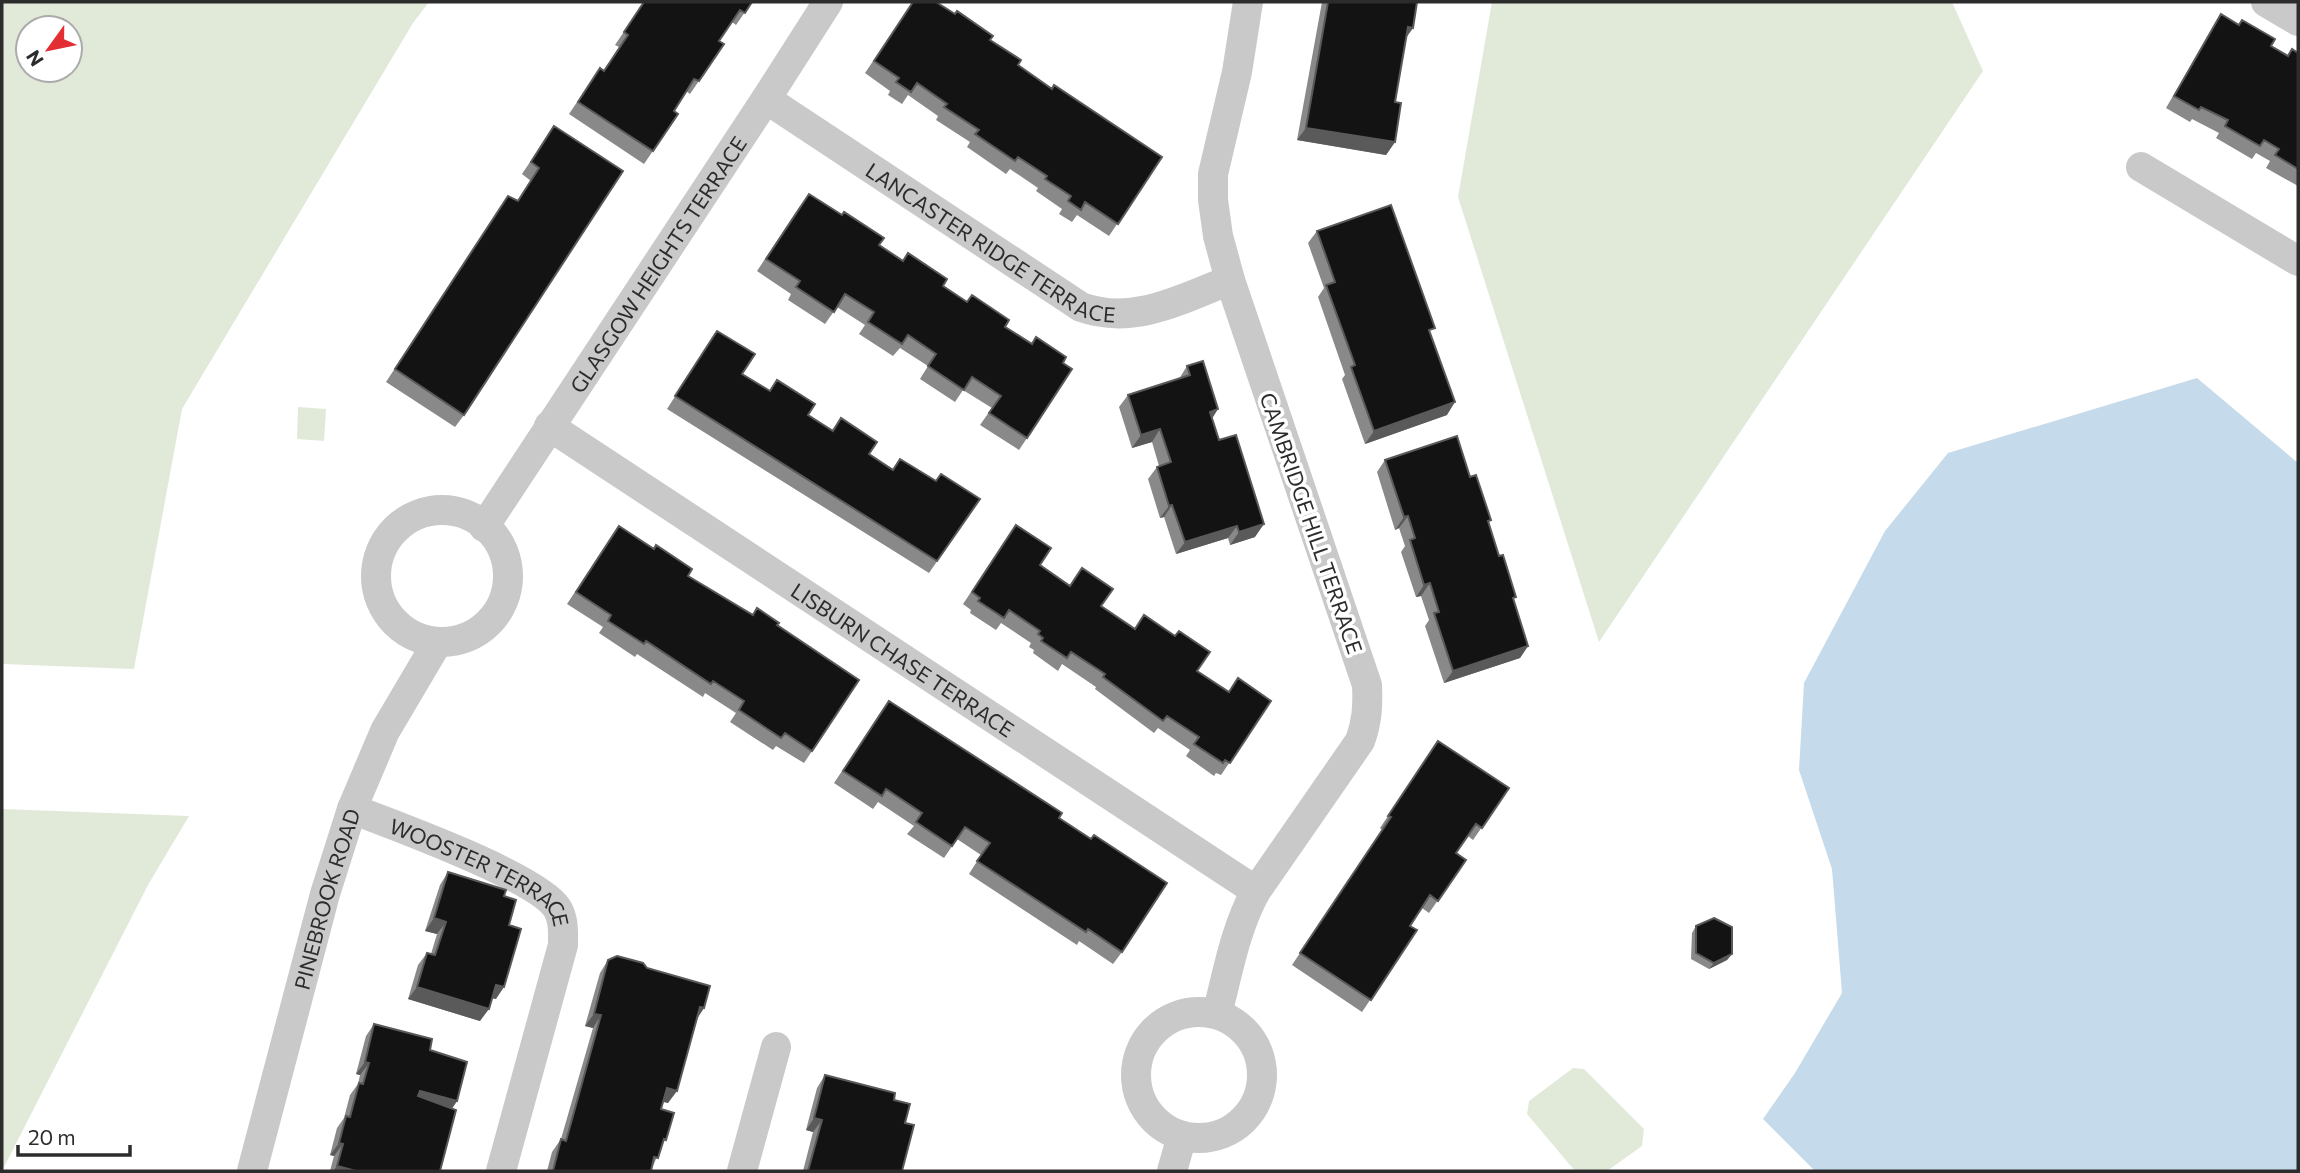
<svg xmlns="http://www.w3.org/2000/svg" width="2300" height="1173" viewBox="0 0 2300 1173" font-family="Commissioner,sans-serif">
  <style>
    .green { fill: #e1ead9; fill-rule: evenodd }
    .water { fill: #c5daea }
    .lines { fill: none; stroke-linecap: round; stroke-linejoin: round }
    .minor { stroke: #c9c9c9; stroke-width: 30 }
    .wall { fill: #898989 }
    .shaded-wall { fill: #5a5a5a }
    .building { fill: #131313; stroke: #5a5a5a; stroke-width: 2 }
    .labels { text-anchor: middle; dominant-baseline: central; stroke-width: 7; stroke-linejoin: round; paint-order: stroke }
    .street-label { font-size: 21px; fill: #2c2c2c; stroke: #fff }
  </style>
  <rect width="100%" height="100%" fill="#fff"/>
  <!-- green -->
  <path class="green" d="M 2,2 L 429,2 L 413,23 L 182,409 L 134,669 L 2,664 ZM 28,28 L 70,28 L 70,70 L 28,70 Z
    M 1492,2 L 1952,2 L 1983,71 L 1599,642 L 1458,197 Z
    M 298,407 L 326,409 L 324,441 L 297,439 Z
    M 2,809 L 189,816 L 148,885 L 2,1171 Z
    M 1573,1068 L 1584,1069 L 1644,1129 L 1642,1146 L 1607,1171 L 1575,1171 L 1527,1114 L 1529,1101 Z"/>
  <!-- water -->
  <path class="water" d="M 2197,378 L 2298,463 L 2298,1171 L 1815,1171 L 1763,1119 L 1795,1073 L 1842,993 L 1832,869 L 1799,770 L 1804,683 L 1885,531 L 1948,453 Z"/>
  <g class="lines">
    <!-- minor -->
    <g class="minor">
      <path d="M 2266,2 L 2298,21"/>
      <path id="s1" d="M 766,99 L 1081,307 C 1133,326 1182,299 1230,280"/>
      <path d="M 2141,167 L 2298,261"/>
      <path id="s2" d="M 549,426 L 1256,891"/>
      <circle cx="442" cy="576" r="66"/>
      <path id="s3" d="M 484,527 L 766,99 L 828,2"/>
      <path id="s4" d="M 352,809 C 393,825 536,876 557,908 C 564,919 563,932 563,945 L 501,1171"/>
      <circle cx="1199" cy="1075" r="63"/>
      <path d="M 1217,1014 C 1228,972 1235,929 1256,891 L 1360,741 C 1367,722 1368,706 1367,685 L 1230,280 L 1218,236 L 1213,200 L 1213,174 L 1237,72 L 1248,2"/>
      <path id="s5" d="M 252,1171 L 325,894 L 352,809 L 385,731 L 437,643"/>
      <path d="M 742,1171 L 776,1047"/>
      <path d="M 1172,1171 L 1182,1136"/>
    </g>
  </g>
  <!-- wall -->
  <path class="wall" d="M 644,2 L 752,2 L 736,25 L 732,22 L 719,41 L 724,44 L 690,94 L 686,91 L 674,111 L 678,114 L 644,164 L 569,114 L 600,68 L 604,71 L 619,47 L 615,45 Z
    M 913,2 L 990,40 L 1018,65 L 1052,88 L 1162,157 L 1109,236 L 1077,215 L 1072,222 L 1059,214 L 1062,209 L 1036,191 L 1038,188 L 1010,169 L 1006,174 L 967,147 L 970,142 L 936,120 L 938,116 L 908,95 L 902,104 L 888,95 L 890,91 L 865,73 Z
    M 1322,2 L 1417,2 L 1413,28 L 1406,38 L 1395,102 L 1395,142 L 1386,155 L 1297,140 Z
    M 2221,14 L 2287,56 L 2292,49 L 2298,53 L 2298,186 L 2266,168 L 2270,161 L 2256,153 L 2252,159 L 2216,138 L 2219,133 L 2192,119 L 2190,122 L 2166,108 L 2213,27 Z
    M 554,126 L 464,415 L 455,427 L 386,382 L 500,208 L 517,201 L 531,181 L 522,174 Z
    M 800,206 L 879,245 L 1063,363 L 1027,438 L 1019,450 L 980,425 L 992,408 L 963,390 L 955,402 L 920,379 L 928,366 L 900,348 L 893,356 L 859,334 L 865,325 L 837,307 L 825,324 L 788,300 L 791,294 L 757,271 Z
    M 1317,231 L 1431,334 L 1447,415 L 1365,444 L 1342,379 L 1345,375 L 1318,297 L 1324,288 L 1308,243 Z
    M 717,331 L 742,374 L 769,391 L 777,380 L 808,415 L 832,430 L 841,418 L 869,454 L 893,469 L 936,481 L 980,499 L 929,573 L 667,409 Z
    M 1187,366 L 1212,419 L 1255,537 L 1230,545 L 1228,538 L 1176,554 L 1164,517 L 1160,518 L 1148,479 L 1157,467 L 1159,466 L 1152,442 L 1132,448 L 1119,407 L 1128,395 L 1179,379 Z
    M 1385,460 L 1470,477 L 1491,520 L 1488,524 L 1528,646 L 1520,658 L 1444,683 L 1425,626 L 1429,620 L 1421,596 L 1416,597 L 1401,552 L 1405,546 L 1399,528 L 1395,530 L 1377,472 Z
    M 1016,525 L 1040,565 L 1229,692 L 1271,701 L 1221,775 L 1216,773 L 1214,776 L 1186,756 L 1190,750 L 1158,728 L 1154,733 L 1095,689 L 1096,687 L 1062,664 L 1058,671 L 1033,653 L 1034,650 L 1029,647 L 1031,643 L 1001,623 L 996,630 L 970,613 L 971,610 L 963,604 Z
    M 610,539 L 688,576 L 753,615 L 777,625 L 812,751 L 804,763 L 776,746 L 773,750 L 730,722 L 736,713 L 705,693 L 703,697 L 637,654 L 635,657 L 599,633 L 603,627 L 567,604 Z
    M 889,701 L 1059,818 L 1122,952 L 1113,964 L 1079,941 L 1077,945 L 969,874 L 981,855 L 957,839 L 944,858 L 907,834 L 914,826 L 878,802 L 873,809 L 834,783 Z
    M 1438,741 L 1509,788 L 1473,840 L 1468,836 L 1456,853 L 1466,860 L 1429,913 L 1422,908 L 1410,926 L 1417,930 L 1362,1012 L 1292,965 L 1382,830 L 1380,828 Z
    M 448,872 L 504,896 L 509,925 L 496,999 L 492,998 L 480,1021 L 408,999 L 418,965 L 427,953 L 431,954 L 437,934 L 425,931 L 440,885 Z
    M 1696,926 L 1732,954 L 1727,960 L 1709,969 L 1691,959 L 1692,933 Z
    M 608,960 L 647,968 L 704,1008 L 697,1019 L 668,1103 L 663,1102 L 661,1109 L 661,1147 L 651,1171 L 547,1171 L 552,1152 L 561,1139 L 593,1028 L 585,1026 L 600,973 Z
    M 374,1024 L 430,1050 L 457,1101 L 452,1108 L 440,1171 L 330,1171 L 334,1156 L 330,1155 L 337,1128 L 344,1118 L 350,1095 L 358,1084 L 360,1075 L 356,1074 L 366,1036 Z
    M 825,1075 L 894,1100 L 905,1123 L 902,1171 L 803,1171 L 813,1132 L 806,1130 L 817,1088 Z"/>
  <!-- shaded-wall -->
  <path class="shaded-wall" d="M 1408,27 L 1413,28 L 1404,40 Z
    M 1306,128 L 1395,142 L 1386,155 L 1297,140 Z
    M 1455,402 L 1447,415 L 1365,444 L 1374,431 Z
    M 1218,409 L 1210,422 L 1210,412 Z
    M 1160,429 L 1152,442 L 1132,448 L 1141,435 Z
    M 1172,505 L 1164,517 L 1160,518 L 1169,506 Z
    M 1408,516 L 1399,528 L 1395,530 L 1404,517 Z
    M 1264,524 L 1255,537 L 1230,545 L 1239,532 Z
    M 1237,526 L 1228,538 L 1176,554 L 1185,542 Z
    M 1430,583 L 1421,596 L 1416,597 L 1424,585 Z
    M 1528,646 L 1520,658 L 1444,683 L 1453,671 Z
    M 434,918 L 446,922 L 437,934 L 425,931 Z
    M 1732,954 L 1727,960 L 1709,969 L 1714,963 Z
    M 496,985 L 504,987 L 496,999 L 487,997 Z
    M 417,987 L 489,1009 L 480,1021 L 408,999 Z
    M 700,1007 L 704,1008 L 695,1021 Z
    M 594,1014 L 601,1015 L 593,1028 L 585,1026 Z
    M 365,1062 L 369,1063 L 360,1075 L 356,1074 Z
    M 667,1088 L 677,1091 L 668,1103 L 658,1100 Z
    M 420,1091 L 457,1101 L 449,1113 L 411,1103 Z
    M 814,1118 L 822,1120 L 813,1132 L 806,1130 Z
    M 339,1143 L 343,1144 L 334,1156 L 330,1155 Z
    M 337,1166 L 356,1171 L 333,1171 Z"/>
  <!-- building -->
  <path class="building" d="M 644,2 L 752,2 L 745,13 L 740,10 L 719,41 L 724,44 L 699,81 L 694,79 L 674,111 L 678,114 L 653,151 L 578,102 L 600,68 L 604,71 L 628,35 L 624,32 Z
    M 913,2 L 936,2 L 955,14 L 957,11 L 993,36 L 990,40 L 1021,60 L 1018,65 L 1052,89 L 1054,85 L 1162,157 L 1118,224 L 1085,202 L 1081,210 L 1068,201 L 1071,196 L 1045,179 L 1047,176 L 1018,157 L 1015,161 L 975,134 L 979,130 L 944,107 L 947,104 L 917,83 L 911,92 L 896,82 L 899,78 L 874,61 Z
    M 1328,2 L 1417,2 L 1413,28 L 1408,27 L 1395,102 L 1401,103 L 1395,142 L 1306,128 Z
    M 2221,14 L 2239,25 L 2242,20 L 2275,39 L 2271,46 L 2288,56 L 2292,49 L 2298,53 L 2298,169 L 2275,155 L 2279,149 L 2264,140 L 2260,146 L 2225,126 L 2228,120 L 2201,107 L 2199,110 L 2174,96 Z
    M 554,126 L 623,171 L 464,415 L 395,369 L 508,196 L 518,201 L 539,168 L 531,162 Z
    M 809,194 L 842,215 L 844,212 L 884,238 L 879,245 L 903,261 L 908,253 L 947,279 L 943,286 L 967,302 L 972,295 L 1009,320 L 1005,327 L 1032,344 L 1036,337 L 1066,357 L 1063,363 L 1072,369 L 1027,438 L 989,413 L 1001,396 L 972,377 L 964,390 L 928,366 L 936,354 L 908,335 L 902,344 L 868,322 L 874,312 L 845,294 L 834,312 L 796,287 L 800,281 L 766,259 Z
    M 1391,205 L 1435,328 L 1429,330 L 1455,402 L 1374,431 L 1351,367 L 1355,365 L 1326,285 L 1335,282 L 1317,231 Z
    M 717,331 L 755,354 L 742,374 L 770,391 L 777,380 L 815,404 L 808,415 L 833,431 L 841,418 L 877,442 L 869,454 L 893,470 L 900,459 L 936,481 L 941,474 L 980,499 L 937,561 L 675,396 Z
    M 1203,361 L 1218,409 L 1210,412 L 1219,440 L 1236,435 L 1264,524 L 1239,532 L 1237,526 L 1185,542 L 1172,505 L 1169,506 L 1157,467 L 1171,462 L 1160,429 L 1141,435 L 1128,395 L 1190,375 L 1187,366 Z
    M 1457,436 L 1470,477 L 1476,475 L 1491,520 L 1488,521 L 1499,556 L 1503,555 L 1516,597 L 1513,598 L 1528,646 L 1453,671 L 1434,613 L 1439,612 L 1430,583 L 1424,585 L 1410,540 L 1415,538 L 1408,516 L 1404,517 L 1385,460 Z
    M 1016,525 L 1051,548 L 1040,565 L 1070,586 L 1082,568 L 1113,589 L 1101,606 L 1135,629 L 1144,615 L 1175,636 L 1179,631 L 1210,652 L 1197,671 L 1229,692 L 1238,678 L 1271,701 L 1230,763 L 1225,760 L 1223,763 L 1194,744 L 1199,737 L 1167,716 L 1163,721 L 1103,677 L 1105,674 L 1071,652 L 1067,658 L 1041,641 L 1043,638 L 1038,634 L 1040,631 L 1009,610 L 1004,618 L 978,601 L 980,598 L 972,592 Z
    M 619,526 L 654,549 L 656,545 L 692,569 L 688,576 L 753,615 L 757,608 L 779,623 L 777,625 L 859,680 L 812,751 L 785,733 L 781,738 L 739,710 L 744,701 L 713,681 L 711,684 L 646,641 L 644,644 L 608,621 L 611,615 L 576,592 Z
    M 889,701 L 1062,813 L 1059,818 L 1091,839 L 1094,835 L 1167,883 L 1122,952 L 1088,929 L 1086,932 L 977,861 L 990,843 L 965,827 L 952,846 L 916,822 L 922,813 L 886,789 L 882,796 L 843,771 Z
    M 1438,741 L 1509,788 L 1482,828 L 1476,824 L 1456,853 L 1466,860 L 1438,901 L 1430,895 L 1410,926 L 1417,930 L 1371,1000 L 1300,953 L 1391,817 L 1388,816 Z
    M 448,872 L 506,890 L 504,896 L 516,900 L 509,925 L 521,929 L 504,987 L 496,985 L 489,1009 L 417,987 L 427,953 L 435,955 L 446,922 L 434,918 Z
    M 1714,918 L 1732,927 L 1732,954 L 1714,963 L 1696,953 L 1696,926 Z
    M 617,956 L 643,963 L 647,968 L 710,986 L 704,1008 L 700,1007 L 677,1091 L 667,1088 L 661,1109 L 674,1113 L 666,1140 L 664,1139 L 658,1158 L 654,1157 L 651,1171 L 553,1171 L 561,1139 L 566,1141 L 601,1015 L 594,1014 L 608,960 Z
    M 374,1024 L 432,1039 L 430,1050 L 467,1062 L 457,1101 L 420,1091 L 418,1096 L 456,1110 L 440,1171 L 356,1171 L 337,1166 L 343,1144 L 339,1143 L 346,1116 L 350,1117 L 359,1083 L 363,1084 L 369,1063 L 365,1062 Z
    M 825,1075 L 895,1093 L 894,1100 L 910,1104 L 905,1123 L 914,1125 L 902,1171 L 808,1171 L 822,1120 L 814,1118 Z"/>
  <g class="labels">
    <!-- street labels -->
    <g class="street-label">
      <text stroke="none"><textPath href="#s1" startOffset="268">LANCASTER RIDGE TERRACE</textPath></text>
      <text stroke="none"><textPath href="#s3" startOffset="315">GLASGOW HEIGHTS TERRACE</textPath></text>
      <text transform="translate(1312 523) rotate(71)">CAMBRIDGE HILL TERRACE</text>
      <text stroke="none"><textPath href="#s2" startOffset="424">LISBURN CHASE TERRACE</textPath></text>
      <text stroke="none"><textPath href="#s4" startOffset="145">WOOSTER TERRACE</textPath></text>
      <text stroke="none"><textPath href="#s5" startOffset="282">PINEBROOK ROAD</textPath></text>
    </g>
  </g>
  <!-- border -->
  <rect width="2300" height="1173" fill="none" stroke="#2c2c2c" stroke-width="7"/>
  <!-- north arrow -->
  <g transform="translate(49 49) rotate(237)"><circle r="33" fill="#ffffff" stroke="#ababab" stroke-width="2"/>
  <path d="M0-5L12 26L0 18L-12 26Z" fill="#e32e33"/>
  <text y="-10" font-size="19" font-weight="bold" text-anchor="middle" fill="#2c2c2c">N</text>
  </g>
  <!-- scale -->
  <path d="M18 1145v10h112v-10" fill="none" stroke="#2c2c2c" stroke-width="3.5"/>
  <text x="28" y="1145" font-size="21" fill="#2c2c2c" stroke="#ffffff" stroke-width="5" paint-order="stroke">20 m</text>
</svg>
